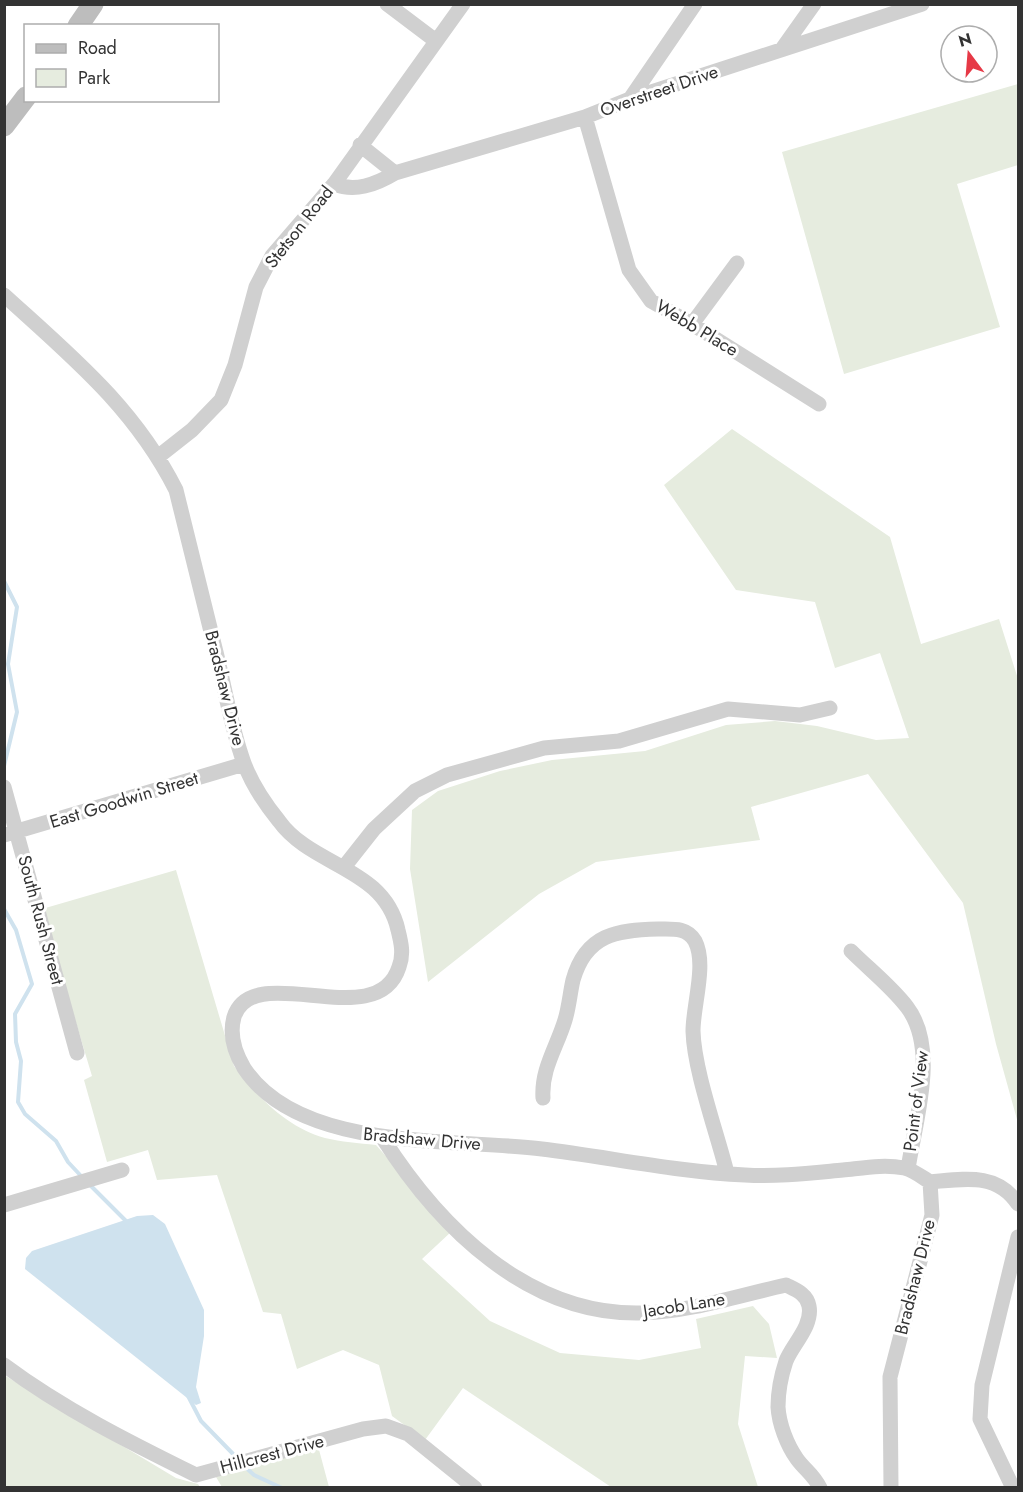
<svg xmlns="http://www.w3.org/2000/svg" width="1023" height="1492" viewBox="0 0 1023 1492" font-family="Jost,sans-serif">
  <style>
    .green { fill: #e6ecdf }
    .water { fill: #cfe2ee }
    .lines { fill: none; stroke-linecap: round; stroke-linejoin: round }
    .stream { stroke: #cfe2ee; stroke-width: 4 }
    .street { stroke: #d0d0d0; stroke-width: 15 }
    .secondary { stroke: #bdbdbd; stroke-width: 21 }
    .labels { text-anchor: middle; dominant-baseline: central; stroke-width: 6; stroke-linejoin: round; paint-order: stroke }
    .street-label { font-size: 18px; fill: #333; stroke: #fff }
  </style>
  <rect width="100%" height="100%" fill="#fff"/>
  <!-- green -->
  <path class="green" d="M 1018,84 L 1018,165 L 957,184 L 1000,327 L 844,374 L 782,152 Z
    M 732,429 L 890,537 L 921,644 L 999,619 L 1018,679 L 1018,1123 L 996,1044 L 963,903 L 868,774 L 751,807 L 760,840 L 596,862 L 539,894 L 428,982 L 410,869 L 412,810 L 438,791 L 500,771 L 552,760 L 645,751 L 726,725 L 775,721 L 817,726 L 876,740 L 909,738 L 880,653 L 835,668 L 815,602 L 736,590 L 664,485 Z
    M 176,870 L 234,1066 C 255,1095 288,1128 325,1138 C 341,1142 359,1143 376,1145 L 452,1231 L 422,1259 L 490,1321 L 560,1353 L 639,1360 L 701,1348 L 696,1319 L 753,1306 L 769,1324 L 777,1358 L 745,1356 L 738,1424 L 758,1487 L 611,1487 L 463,1388 L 425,1440 L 392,1416 L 379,1365 L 343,1350 L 297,1369 L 281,1314 L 263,1312 L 217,1175 L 157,1180 L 148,1150 L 107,1162 L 84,1080 L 92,1076 L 42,909 Z
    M 4,1375 L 176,1478 L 198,1484 L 200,1487 L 5,1487 Z
    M 318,1446 L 329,1487 L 222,1487 L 216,1477 Z"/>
  <!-- water -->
  <path class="water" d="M 153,1215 L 165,1224 L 204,1310 L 204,1336 L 196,1387 L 201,1403 L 196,1405 L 25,1269 L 26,1258 L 32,1251 L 137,1216 Z"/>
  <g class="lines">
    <!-- stream -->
    <path class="stream" d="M 4,581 L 17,607 L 8,664 L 17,712 L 4,766
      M 4,909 L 16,930 L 32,984 L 15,1014 L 16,1042 L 21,1061 L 18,1102 L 25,1114 L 56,1141 L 68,1162 L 82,1177
      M 90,1185 L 127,1222
      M 187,1394 L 201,1421 L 237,1458
      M 244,1466 L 254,1475 L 282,1488"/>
    <!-- street -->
    <path class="street" d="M 387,4 L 436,41
      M 782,49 L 814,4
      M 630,99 L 695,4
      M 585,117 L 629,270 L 651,301 L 692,324 L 819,404
      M 360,145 L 395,173
      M 334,184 C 355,192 375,185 395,173 L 585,117 L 630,99 L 922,4
      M 4,295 C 71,356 134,407 176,490 C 189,544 203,598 216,652 C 225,688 231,728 244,763 C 251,782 266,805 279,821 C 312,867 384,867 398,930 C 401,942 404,954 399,967 C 377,1036 253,958 234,1017 C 229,1035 235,1053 244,1068 C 299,1152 454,1138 542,1149 C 608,1157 678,1172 745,1175 C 778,1177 811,1173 843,1170 C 863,1168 884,1164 904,1168 C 913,1170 922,1177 930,1182 L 932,1215 L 890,1377 L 891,1488
      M 692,324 L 737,263
      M 159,456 L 192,430 L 221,400 L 235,365 L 256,287 L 272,256 L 334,184 L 463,4
      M 4,787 L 77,1053
      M 4,835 L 244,764
      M 344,867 L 374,829 L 415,791 L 447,775 L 544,748 L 619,741 L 728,709 L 800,715 L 830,708
      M 851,951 C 869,969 892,987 907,1007 C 939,1049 915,1121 908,1169
      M 543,1098 C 541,1069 557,1047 565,1020 C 569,1007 570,993 573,980 C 586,934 617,930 658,929 C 672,929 687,927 695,941 C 707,964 693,1005 693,1031 C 694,1070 717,1133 727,1173
      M 382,1137 C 439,1227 528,1316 642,1313 C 690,1312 740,1295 786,1285 C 796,1290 807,1294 809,1306 C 813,1326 792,1345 786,1361 C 781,1376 778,1392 778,1407 C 779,1424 787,1445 797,1459 C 805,1470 814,1475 820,1488
      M 930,1182 C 964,1179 997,1172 1018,1204
      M 4,1205 L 122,1170
      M 4,1365 C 63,1409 131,1443 196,1475 L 363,1429 L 386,1426 L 408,1434 L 475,1488
      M 1013,1488 L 980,1419 L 982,1385 L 1018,1237"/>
    <!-- secondary -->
    <path class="secondary" d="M 78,26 L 93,4
      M 4,126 L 26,97"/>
  </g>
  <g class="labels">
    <!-- street labels -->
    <g class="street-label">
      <text transform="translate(659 91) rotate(-19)">Overstreet Drive</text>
      <text transform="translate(299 227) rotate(-52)">Stetson Road</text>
      <text transform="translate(697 328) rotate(31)">Webb Place</text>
      <text transform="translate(225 688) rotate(76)">Bradshaw Drive</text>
      <text transform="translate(124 800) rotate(-17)">East Goodwin Street</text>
      <text transform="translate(41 920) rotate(75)">South Rush Street</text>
      <text transform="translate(916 1101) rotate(-83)">Point of View</text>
      <text transform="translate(422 1139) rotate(5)">Bradshaw Drive</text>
      <text transform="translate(915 1277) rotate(-76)">Bradshaw Drive</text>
      <text transform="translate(684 1305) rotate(-9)">Jacob Lane</text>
      <text transform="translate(272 1454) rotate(-15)">Hillcrest Drive</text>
    </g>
  </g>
  <!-- border -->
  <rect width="1023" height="1492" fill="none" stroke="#333333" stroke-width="12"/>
  <!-- legend -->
  <rect x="24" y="24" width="195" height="78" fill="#ffffff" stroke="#adadad" stroke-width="1.5"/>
  <rect x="36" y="44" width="30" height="9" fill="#bdbdbd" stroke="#adadad" stroke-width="1.5"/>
  <text x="78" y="54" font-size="18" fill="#333333">Road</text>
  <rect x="36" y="69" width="30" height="18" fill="#e6ecdf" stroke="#adadad" stroke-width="1.5"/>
  <text x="78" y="84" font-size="18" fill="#333333">Park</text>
  <!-- north arrow -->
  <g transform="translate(969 54) rotate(344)"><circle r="28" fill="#ffffff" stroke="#adadad" stroke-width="1.5"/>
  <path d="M0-4.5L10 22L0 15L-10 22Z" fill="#e63946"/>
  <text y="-9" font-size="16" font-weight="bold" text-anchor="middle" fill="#333333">N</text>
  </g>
</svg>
